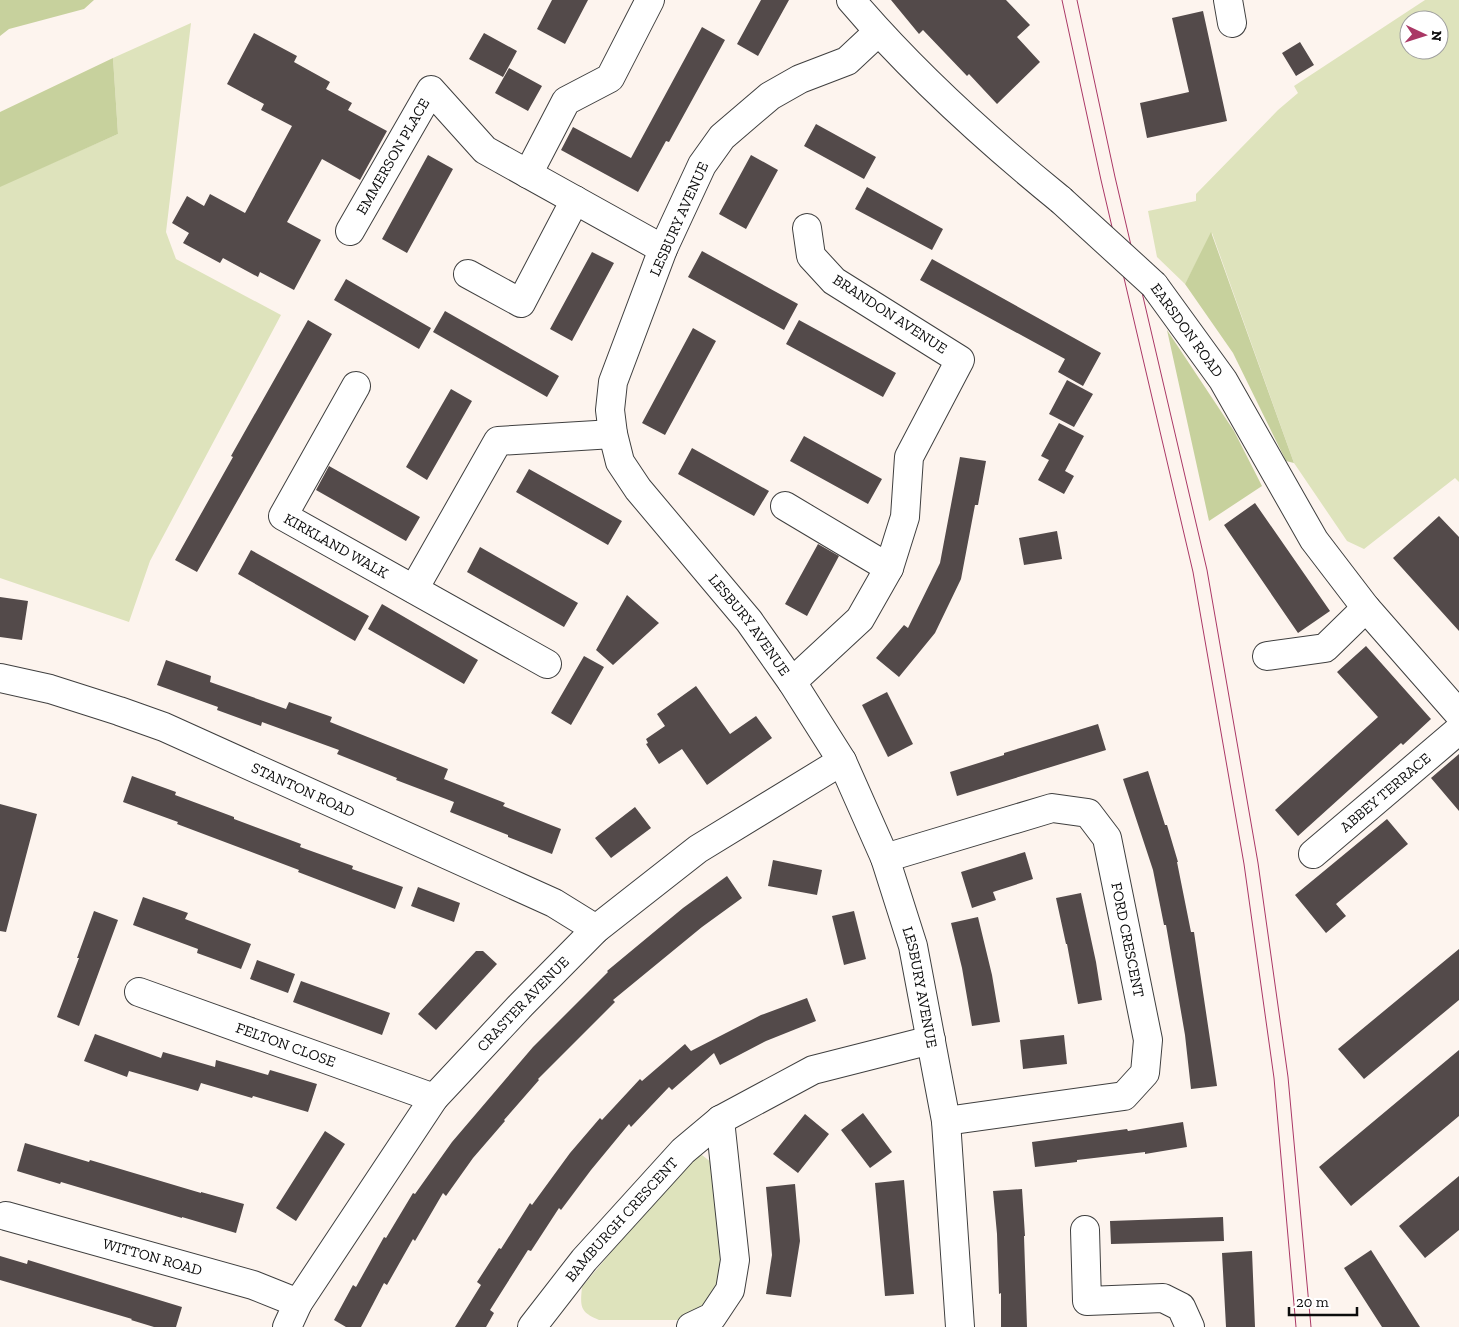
<svg xmlns="http://www.w3.org/2000/svg" width="1459" height="1327" viewBox="0 0 1459 1327" font-family="'Zilla Slab',serif">
  <style>
    .green { fill: #dee3bc; fill-rule: evenodd }
    .forest { fill: #c7d19d }
    .building { fill: #534a4a }
    .lines { fill: none; stroke-linecap: round; stroke-linejoin: round }
    .minor-casing { stroke: #3f3f3f; stroke-width: 30 }
    .minor { stroke: #fff; stroke-width: 28 }
    .tram { stroke: #aa3765; stroke-width: 1 }
    .minor-bridge-casing { stroke: #3f3f3f; stroke-width: 30; stroke-linecap: butt }
    .minor-bridge { stroke: #fff; stroke-width: 28 }
    .labels { text-anchor: middle; dominant-baseline: central; stroke-width: 5; stroke-linejoin: round; paint-order: stroke }
    .street-label { font-size: 15px; fill: #0c0c0c; stroke: #fff }
  </style>
  <rect width="100%" height="100%" fill="#fdf4ee"/>
  <!-- green -->
  <path class="green" d="M 1425,0 L 1459,0 L 1459,482 L 1455,478 L 1364,549 L 1347,541 L 1294,463 L 1212,233 L 1185,284 L 1157,257 L 1148,211 L 1196,201 L 1196,194 L 1278,110 L 1298,93 L 1294,86 ZM 1409,20 L 1439,20 L 1439,50 L 1409,50 Z
    M 191,23 L 166,232 L 176,259 L 281,315 L 150,561 L 129,622 L 0,578 L 0,186 L 118,134 L 113,58 Z
    M 702,1155 L 717,1167 L 727,1264 L 706,1309 L 685,1320 L 599,1320 C 580,1312 580,1307 582,1287 L 687,1161 Z"/>
  <!-- forest -->
  <path class="forest" d="M 0,0 L 94,0 L 84,9 L 9,29 L 0,36 Z
    M 113,58 L 118,134 L 0,187 L 0,112 Z
    M 1211,232 L 1294,463 L 1286,461 L 1233,353 L 1185,284 Z
    M 1167,330 L 1234,431 L 1262,486 L 1209,521 Z"/>
  <!-- building -->
  <path class="building" d="M 552,0 L 588,0 L 565,44 L 537,29 Z
    M 761,0 L 789,0 L 758,56 L 737,44 Z
    M 891,0 L 1006,0 L 1030,25 L 1017,37 L 1040,62 L 997,104 L 969,74 L 967,76 L 923,30 L 919,34 Z
    M 1203,11 L 1227,121 L 1147,138 L 1140,103 L 1189,92 L 1172,18 Z
    M 702,27 L 725,40 L 669,142 L 666,141 L 638,192 L 561,150 L 573,127 L 631,158 Z
    M 254,33 L 297,56 L 294,62 L 330,82 L 326,89 L 352,103 L 348,110 L 387,131 L 360,180 L 322,159 L 287,222 L 321,240 L 294,290 L 260,272 L 258,277 L 223,258 L 220,263 L 183,243 L 189,233 L 172,223 L 187,196 L 204,206 L 210,194 L 245,213 L 292,126 L 261,110 L 264,104 L 227,84 Z
    M 484,33 L 517,51 L 503,77 L 469,59 Z
    M 1300,42 L 1314,65 L 1296,76 L 1282,53 Z
    M 509,68 L 542,86 L 528,111 L 495,93 Z
    M 816,124 L 876,157 L 864,179 L 804,146 Z
    M 428,155 L 453,169 L 407,253 L 382,239 Z
    M 751,155 L 778,170 L 746,229 L 719,214 Z
    M 867,187 L 943,229 L 932,250 L 855,209 Z
    M 702,251 L 798,304 L 784,330 L 688,277 Z
    M 592,252 L 614,263 L 572,341 L 550,329 Z
    M 932,259 L 1101,353 L 1083,386 L 1058,372 L 1065,359 L 920,280 Z
    M 346,279 L 431,328 L 419,349 L 334,300 Z
    M 445,311 L 559,376 L 547,397 L 433,332 Z
    M 308,320 L 332,334 L 197,572 L 175,560 L 233,457 L 231,456 Z
    M 799,320 L 896,373 L 883,397 L 786,344 Z
    M 693,328 L 716,341 L 665,435 L 642,423 Z
    M 1067,380 L 1093,394 L 1074,427 L 1049,414 Z
    M 451,389 L 472,401 L 427,480 L 406,467 Z
    M 1059,423 L 1084,436 L 1065,471 L 1074,476 L 1064,494 L 1038,480 L 1049,460 L 1041,456 Z
    M 804,436 L 882,479 L 868,504 L 790,461 Z
    M 692,448 L 769,491 L 754,516 L 678,474 Z
    M 960,457 L 986,461 L 978,505 L 975,505 L 961,579 L 935,633 L 899,677 L 876,658 L 904,625 L 908,628 L 940,563 Z
    M 329,466 L 420,517 L 406,541 L 316,490 Z
    M 529,469 L 622,521 L 608,545 L 516,492 Z
    M 1255,503 L 1330,611 L 1298,633 L 1224,525 Z
    M 1439,516 L 1459,537 L 1459,631 L 1393,558 Z
    M 1057,531 L 1062,559 L 1024,565 L 1019,538 Z
    M 818,544 L 839,556 L 807,616 L 785,604 Z
    M 480,547 L 578,603 L 564,627 L 467,572 Z
    M 251,550 L 369,616 L 355,641 L 238,574 Z
    M 627,595 L 659,623 L 613,665 L 596,650 Z
    M 0,597 L 28,601 L 22,640 L 0,637 Z
    M 382,604 L 478,660 L 464,684 L 368,629 Z
    M 1366,646 L 1431,719 L 1403,745 L 1401,743 L 1298,836 L 1275,810 L 1378,717 L 1337,672 Z
    M 584,656 L 604,667 L 571,725 L 551,713 Z
    M 166,660 L 211,676 L 210,682 L 286,709 L 289,702 L 332,717 L 330,722 L 448,769 L 444,779 L 505,803 L 503,806 L 561,829 L 552,854 L 508,837 L 508,835 L 450,812 L 454,802 L 396,780 L 397,778 L 337,754 L 339,750 L 262,722 L 261,726 L 217,710 L 218,707 L 157,685 Z
    M 696,686 L 730,734 L 756,716 L 772,738 L 707,785 L 682,749 L 659,764 L 646,744 L 648,743 L 646,739 L 665,726 L 657,714 Z
    M 887,692 L 913,744 L 888,757 L 862,705 Z
    M 1098,724 L 1106,750 L 957,796 L 950,772 L 1004,755 L 1004,753 Z
    M 1459,754 L 1459,811 L 1431,778 Z
    M 1148,771 L 1165,825 L 1167,825 L 1178,862 L 1177,862 L 1191,932 L 1194,932 L 1217,1086 L 1191,1089 L 1185,1035 L 1166,925 L 1164,925 L 1153,870 L 1123,779 Z
    M 132,776 L 176,792 L 175,795 L 234,817 L 234,819 L 301,844 L 300,847 L 353,866 L 352,869 L 403,887 L 395,909 L 298,872 L 299,870 L 177,824 L 178,822 L 123,802 Z
    M 0,804 L 37,814 L 6,932 L 0,931 Z
    M 635,807 L 651,828 L 611,858 L 595,838 Z
    M 1387,819 L 1408,844 L 1336,904 L 1346,916 L 1326,933 L 1295,895 Z
    M 1025,852 L 1033,879 L 993,892 L 996,900 L 972,908 L 961,872 Z
    M 773,860 L 822,870 L 817,895 L 768,886 Z
    M 727,876 L 742,898 L 702,927 L 613,1000 L 615,1002 L 538,1079 L 539,1080 L 504,1120 L 505,1121 L 473,1158 L 446,1196 L 443,1193 L 415,1241 L 413,1239 L 387,1285 L 384,1283 L 361,1327 L 346,1327 L 334,1320 L 353,1285 L 356,1287 L 384,1237 L 386,1238 L 413,1193 L 415,1194 L 452,1142 L 533,1047 L 608,972 L 607,971 L 683,908 Z
    M 418,887 L 460,903 L 454,922 L 411,906 Z
    M 1081,893 L 1096,962 L 1102,1000 L 1078,1004 L 1067,944 L 1066,944 L 1056,898 Z
    M 143,897 L 188,913 L 185,919 L 251,944 L 241,969 L 197,953 L 198,949 L 133,925 Z
    M 94,911 L 118,920 L 79,1026 L 57,1017 L 79,958 L 77,958 Z
    M 854,911 L 866,959 L 844,965 L 832,916 Z
    M 978,917 L 992,975 L 1000,1022 L 972,1026 L 962,968 L 951,923 Z
    M 1459,949 L 1459,1000 L 1364,1079 L 1338,1049 Z
    M 476,951 L 483,951 L 497,964 L 436,1030 L 418,1014 Z
    M 257,960 L 295,974 L 288,993 L 250,979 Z
    M 301,981 L 390,1013 L 382,1035 L 293,1002 Z
    M 807,998 L 816,1021 L 766,1041 L 720,1065 L 714,1053 L 672,1090 L 669,1087 L 631,1127 L 629,1124 L 591,1170 L 561,1210 L 559,1208 L 531,1251 L 528,1250 L 490,1310 L 494,1313 L 486,1327 L 455,1327 L 481,1285 L 477,1282 L 499,1248 L 501,1249 L 530,1203 L 532,1205 L 570,1153 L 600,1118 L 602,1120 L 640,1079 L 642,1081 L 685,1044 L 691,1051 L 761,1015 Z
    M 95,1034 L 161,1058 L 163,1052 L 215,1067 L 216,1060 L 268,1075 L 270,1070 L 317,1084 L 308,1112 L 253,1096 L 252,1098 L 201,1083 L 198,1091 L 129,1071 L 127,1077 L 84,1061 Z
    M 1064,1035 L 1067,1064 L 1023,1069 L 1020,1040 Z
    M 1459,1050 L 1459,1116 L 1351,1206 L 1319,1167 Z
    M 863,1113 L 892,1152 L 870,1168 L 841,1130 Z
    M 805,1114 L 829,1134 L 798,1173 L 773,1154 Z
    M 1183,1122 L 1187,1147 L 1145,1154 L 1145,1152 L 1077,1160 L 1077,1162 L 1035,1167 L 1032,1142 L 1127,1129 L 1128,1131 Z
    M 325,1131 L 345,1144 L 296,1221 L 276,1208 Z
    M 25,1143 L 89,1162 L 90,1160 L 201,1193 L 201,1192 L 244,1204 L 236,1233 L 182,1217 L 182,1218 L 61,1182 L 60,1184 L 17,1171 Z
    M 1459,1176 L 1459,1230 L 1425,1258 L 1399,1226 Z
    M 904,1180 L 914,1294 L 885,1296 L 875,1183 Z
    M 795,1184 L 800,1241 L 791,1297 L 766,1294 L 772,1255 L 766,1187 Z
    M 1022,1189 L 1025,1236 L 1024,1236 L 1027,1327 L 1001,1327 L 1001,1293 L 999,1294 L 997,1234 L 993,1191 Z
    M 1223,1217 L 1224,1241 L 1111,1244 L 1110,1221 Z
    M 1371,1250 L 1420,1327 L 1382,1327 L 1344,1268 Z
    M 1252,1251 L 1255,1327 L 1226,1327 L 1222,1253 Z
    M 0,1256 L 27,1264 L 28,1260 L 182,1307 L 176,1327 L 154,1327 L 131,1320 L 132,1319 L 0,1280 Z"/>
  <g class="lines">
    <defs>
      <g id="minor">
        <path d="M 851,0 C 914,74 986,139 1061,200"/>
        <path d="M 1228,0 L 1232,23"/>
        <path id="s1" d="M 878,32 L 847,61 L 800,79 L 770,96 L 722,137 L 702,165 L 663,249 L 613,382 L 610,410 L 613,434 L 620,462 L 638,489 L 749,621 L 792,682 L 842,761 L 885,858 L 913,946 L 946,1121 L 960,1327"/>
        <path d="M 528,174 L 566,101 L 610,78 L 650,0"/>
        <path id="s2" d="M 350,231 L 431,90 L 485,150 L 663,249"/>
        <path d="M 468,274 L 521,303 L 575,200"/>
        <path id="s3" d="M 1154,285 L 1223,380 L 1314,540 L 1366,608 L 1459,714"/>
        <path id="s4" d="M 356,386 L 283,516 L 547,664"/>
        <path d="M 785,506 L 889,568"/>
        <path d="M 414,589 L 498,441 L 613,434"/>
        <path d="M 1267,656 L 1325,648 L 1366,608"/>
        <path id="s5" d="M 0,678 L 50,689 L 119,711 L 164,727 L 554,903 L 596,929"/>
        <path d="M 792,682 L 860,619 L 889,568 L 905,517 L 909,457 L 960,360 L 834,281 L 811,256 L 807,228"/>
        <path id="s6" d="M 1313,854 L 1459,730"/>
        <path id="s7" d="M 885,858 L 1052,808 L 1088,813 L 1107,838 L 1148,1040 L 1145,1073 L 1124,1096 L 946,1121"/>
        <path id="s8" d="M 139,992 L 434,1098"/>
        <path id="s9" d="M 6,1216 L 253,1285 L 298,1303"/>
        <path d="M 1085,1230 L 1087,1301 L 1163,1298 L 1181,1307 L 1190,1327"/>
        <path id="s10" d="M 287,1327 L 298,1303 L 434,1098 L 521,1005 L 596,929 L 698,849 L 842,761"/>
        <path id="s11" d="M 532,1327 L 584,1260 L 683,1151 L 720,1120 L 813,1070 L 931,1040"/>
        <path d="M 691,1327 L 712,1317 L 730,1290 L 735,1260 L 720,1120"/>
      </g>
    </defs>
    <!-- minor casing -->
    <use href="#minor" class="minor-casing"/>
    <!-- minor -->
    <use href="#minor" class="minor"/>
    <!-- tram -->
    <path class="tram" d="M 1062,0 L 1101,180 L 1193,572 L 1244,864 L 1274,1078 L 1296,1327
      M 1077,0 L 1115,177 L 1207,570 L 1258,863 L 1288,1077 L 1311,1327"/>
    <defs>
      <path id="minor-bridge" d="M 1061,200 L 1154,285"/>
    </defs>
    <!-- minor-bridge casing -->
    <use href="#minor-bridge" class="minor-bridge-casing"/>
    <!-- minor-bridge -->
    <use href="#minor-bridge" class="minor-bridge"/>
  </g>
  <g class="labels">
    <!-- street labels -->
    <g class="street-label">
      <text stroke="none"><textPath href="#s2" startOffset="86">EMMERSON PLACE</textPath></text>
      <text transform="translate(679 219) rotate(-66)">LESBURY AVENUE</text>
      <text transform="translate(890 314) rotate(33)">BRANDON AVENUE</text>
      <text stroke="none"><textPath href="#s3" startOffset="56">EARSDON ROAD</textPath></text>
      <text stroke="none"><textPath href="#s4" startOffset="210">KIRKLAND WALK</textPath></text>
      <text stroke="none"><textPath href="#s1" startOffset="749">LESBURY AVENUE</textPath></text>
      <text stroke="none"><textPath href="#s5" startOffset="324">STANTON ROAD</textPath></text>
      <text stroke="none"><textPath href="#s6" startOffset="95">ABBEY TERRACE</textPath></text>
      <text stroke="none"><textPath href="#s7" startOffset="346">FORD CRESCENT</textPath></text>
      <text stroke="none"><textPath href="#s1" startOffset="1154">LESBURY AVENUE</textPath></text>
      <text stroke="none"><textPath href="#s10" startOffset="402">CRASTER AVENUE</textPath></text>
      <text stroke="none"><textPath href="#s8" startOffset="156">FELTON CLOSE</textPath></text>
      <text stroke="none"><textPath href="#s11" startOffset="140">BAMBURGH CRESCENT</textPath></text>
      <text stroke="none"><textPath href="#s9" startOffset="152">WITTON ROAD</textPath></text>
    </g>
  </g>
  <!-- north arrow -->
  <g transform="translate(1424 35) rotate(94)"><circle r="24" fill="#ffffff" stroke="#9e9e9e"/>
  <path d="M0-4L9 19L0 12L-9 19Z" fill="#aa3765"/>
  <text y="-8" font-size="14" font-weight="bold" text-anchor="middle" fill="#0c0c0c">N</text>
  </g>
  <!-- scale -->
  <path d="M1289 1307v8h68v-8" fill="none" stroke="#0c0c0c" stroke-width="2.5"/>
  <text x="1296" y="1307" font-size="15" fill="#0c0c0c" stroke="#ffffff" stroke-width="4" paint-order="stroke">20 m</text>
</svg>
